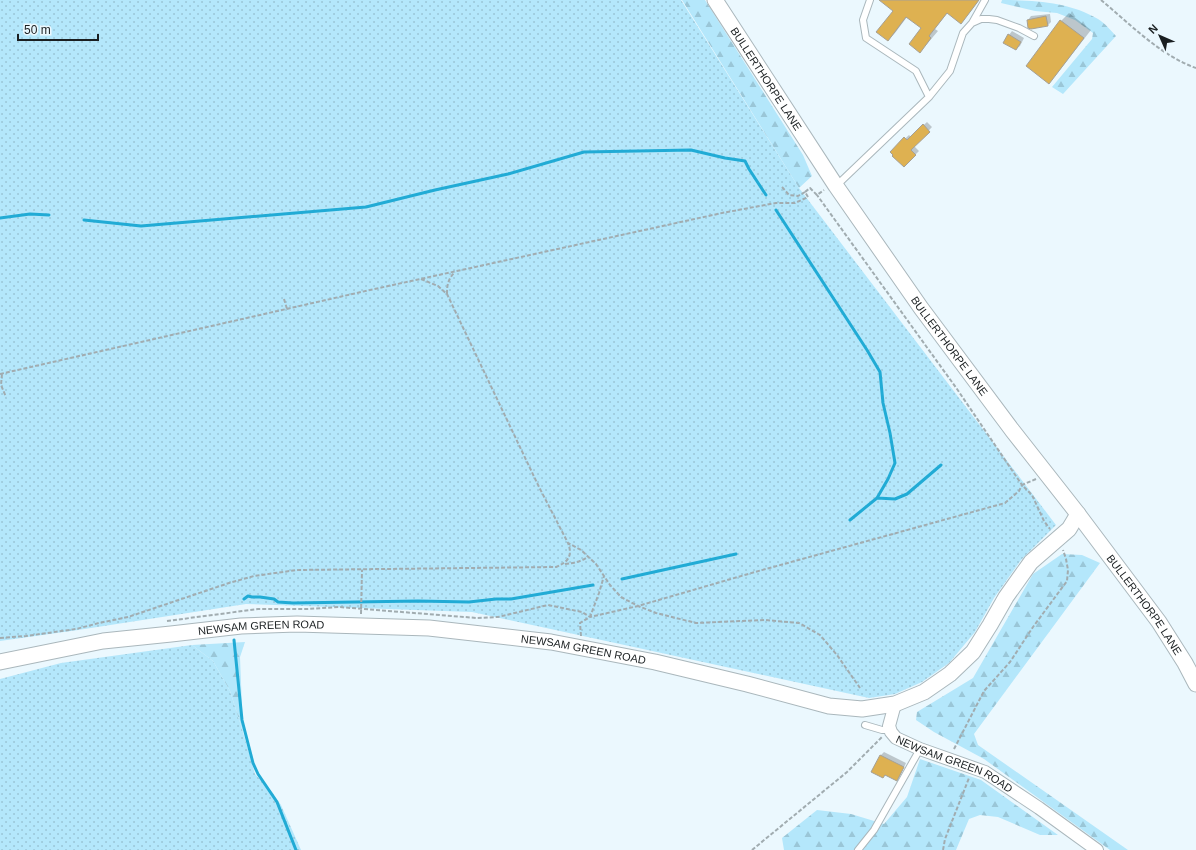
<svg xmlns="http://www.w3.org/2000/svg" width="1196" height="850" viewBox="0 0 1196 850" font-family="Helvetica,sans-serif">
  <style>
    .grass { fill: url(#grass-dots) }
    .forest { fill: url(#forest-firs) }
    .shadow { fill: #0003 }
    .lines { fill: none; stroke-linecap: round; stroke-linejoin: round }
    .stream { stroke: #21abd5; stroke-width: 3 }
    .building { fill: #deb151; stroke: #a5a096 }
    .service-casing { stroke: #aab7bc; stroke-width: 8 }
    .minor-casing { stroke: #aab7bc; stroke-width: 14 }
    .tertiary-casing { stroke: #aab7bc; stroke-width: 17 }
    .path { stroke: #a1acb0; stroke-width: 2; stroke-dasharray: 4 2; stroke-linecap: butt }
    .service { stroke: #fff; stroke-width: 6 }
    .minor { stroke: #fff; stroke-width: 12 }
    .tertiary { stroke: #fff; stroke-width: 15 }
    .labels { text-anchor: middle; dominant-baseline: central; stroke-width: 3; stroke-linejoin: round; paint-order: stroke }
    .street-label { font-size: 11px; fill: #1a1f21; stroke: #ebf8fe }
  </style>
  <defs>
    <pattern id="grass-dots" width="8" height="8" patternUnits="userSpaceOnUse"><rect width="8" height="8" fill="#b4e7fb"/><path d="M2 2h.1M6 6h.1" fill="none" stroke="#9ac6d7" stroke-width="1.8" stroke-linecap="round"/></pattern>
    <pattern id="forest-firs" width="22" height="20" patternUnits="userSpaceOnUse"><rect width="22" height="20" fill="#b4e7fb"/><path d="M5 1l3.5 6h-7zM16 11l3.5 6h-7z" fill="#9ac6d7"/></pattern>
  </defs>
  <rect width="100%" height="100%" fill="#ebf8fe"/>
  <!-- grass -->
  <path class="grass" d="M 0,0 L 681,0 L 799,188 L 1056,525 L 1021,560 L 994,598 L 975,632 L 949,663 L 922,682 L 895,694 L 869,698 L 472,612 L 246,604 L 78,630 L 0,641 Z
    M 192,645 L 213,661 L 230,691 L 243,732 L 255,774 L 272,792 L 281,805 L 301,850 L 0,850 L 0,679 L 61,663 Z"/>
  <!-- forest -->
  <path class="forest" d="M 682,0 L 705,0 L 803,155 L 812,176 L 799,188 Z
    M 1002,0 C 1034,0 1070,2 1098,19 C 1105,23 1111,31 1116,36 L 1063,94 L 1052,87 L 1092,39 L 1093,33 L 1075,20 L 1057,13 L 1035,11 L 1001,3 Z
    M 1062,554 L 1082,555 L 1100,563 L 974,734 L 978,745 L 1128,850 L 1110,850 L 984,759 L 934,732 L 916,720 L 917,712 L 973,678 L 1033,574 Z
    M 245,642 L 240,657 L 243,732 L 230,691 L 213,661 L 192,645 Z
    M 920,759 L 981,780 L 1058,835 L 1040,835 L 998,817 L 980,815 L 969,819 L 956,850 L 784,850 L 782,838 L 817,810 L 851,814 L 884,824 L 907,797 Z"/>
  <!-- shadow -->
  <path class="shadow" d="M 890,0 L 979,0 L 968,15 L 961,22 L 948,12 L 935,29 L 938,31 L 927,44 L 920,51 L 922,28 L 907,17 L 895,33 L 888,40 L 894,11 Z
    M 1069,13 L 1091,30 L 1056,75 L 1049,82 L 1027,66 L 1061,21 Z
    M 1050,14 L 1051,22 L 1048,25 L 1028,20 L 1031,16 Z
    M 1012,31 L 1024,38 L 1020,46 L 1016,49 L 1009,35 Z
    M 927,122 L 932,127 L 914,146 L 919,151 L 904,166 L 891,152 L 909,135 L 911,137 Z
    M 884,752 L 906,763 L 900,776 L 896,780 L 886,774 L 883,777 L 872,772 L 881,755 Z"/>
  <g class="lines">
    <!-- stream -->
    <path class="stream" d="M 776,210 L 867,350 L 880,372 L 883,403 L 890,433 L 895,463 L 888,479 L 877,498 L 850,520
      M 0,218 L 30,214 L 49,215
      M 84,220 L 141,226 L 366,207 L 435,190 L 508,174 L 584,152 L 691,150 L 725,158 L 745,161 L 749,169 L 766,195
      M 877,498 L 895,499 L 907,494 L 941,465
      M 622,579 L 736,554
      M 244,599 L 248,596 L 252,597 L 260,597 L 274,599 L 278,602 L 293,603 L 418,601 L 469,602 L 496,599 L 511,599 L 593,585
      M 234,640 L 242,720 L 253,763 L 258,774 L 277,802 L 296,850"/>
  </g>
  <!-- building -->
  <path class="building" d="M 879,0 L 979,0 L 961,24 L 947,13 L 929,36 L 931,38 L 920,53 L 909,44 L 921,28 L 906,17 L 888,41 L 876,32 L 893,11 Z
    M 1046,16 L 1048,26 L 1031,29 L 1028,28 L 1027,20 Z
    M 1060,20 L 1084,38 L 1049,84 L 1026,66 Z
    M 1008,34 L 1021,42 L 1016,50 L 1003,43 Z
    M 923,124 L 930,132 L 911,150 L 916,155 L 904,167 L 892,156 L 893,155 L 890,152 L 904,137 L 907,140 Z
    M 880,755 L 904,767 L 897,781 L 885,775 L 883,778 L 871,772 Z"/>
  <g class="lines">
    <defs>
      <path id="service" d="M 870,0 L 863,20 L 866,38 L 916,71 L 929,97
        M 972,23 L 985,0
        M 836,186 L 929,97 L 950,71 L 963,33 L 972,23 L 981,19 L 989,19 L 997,20 L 1019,28 L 1034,36
        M 865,725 L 882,730 L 890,730
        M 858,850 L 874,830 L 920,749"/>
      <g id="minor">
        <path id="s1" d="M 895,704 L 889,726 L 891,732 L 896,738 L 920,749 L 985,772 L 1039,808 L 1097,850"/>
      </g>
      <g id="tertiary">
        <path id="s2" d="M 715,0 L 836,186 L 921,308 L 1012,430 L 1078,514 L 1159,622 L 1185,663 L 1196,684"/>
        <path id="s3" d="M 0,662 L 103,641 L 171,634 L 241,626 L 297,624 L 429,628 L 551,642 L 655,662 L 747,684 L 829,706 L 862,709 L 895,704 L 924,692 L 950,674 L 973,652 L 990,625 L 1006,597 L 1031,562 L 1069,529 L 1078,514"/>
      </g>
    </defs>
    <!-- service casing -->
    <use href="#service" class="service-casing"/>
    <!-- minor casing -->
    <use href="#minor" class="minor-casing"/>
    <!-- tertiary casing -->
    <use href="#tertiary" class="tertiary-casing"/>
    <!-- path -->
    <path class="path" d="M 1101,0 C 1130,24 1161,56 1196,68
      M 782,187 L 789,195 L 798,196 L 805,192
      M 421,279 L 438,286 L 447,294 L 539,487 L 568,543 L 581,550 L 596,564 L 610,585 L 621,597 L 638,606 L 656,613 L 696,623 L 765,620 L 799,623 L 820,635 L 837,655 L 860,688
      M 447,294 C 447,285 448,279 455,272
      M 284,299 L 287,309
      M 0,374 L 370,290 L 722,213 L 776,203 L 795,203 L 808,197 L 805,192 L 810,188 L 817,195 L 824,190
      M 2,374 L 1,385 L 6,397
      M 1036,479 L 1022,485 L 1032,495 L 1044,521 L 1050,529
      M 565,564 C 574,563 580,562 588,557
      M 361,614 L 362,570
      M 167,621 L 258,609 L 308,609 L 339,607 L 477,618 L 498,617 L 548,605 L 582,612 L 590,617 L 638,606 L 755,572 L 1005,503 L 1019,491 L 1022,485 L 957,389 L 817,195
      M 581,636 L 580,623 L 590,617 L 599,593 L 604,576
      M 0,638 L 26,636 L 76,629 L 99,623 L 128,617 L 229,583 L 254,576 L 297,570 L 556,567 C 568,562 573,556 568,543
      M 954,749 L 984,691 L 1010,662 L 1033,627 L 1067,581 L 1068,570 L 1066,559 L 1063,550
      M 752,850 L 847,772 L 882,737
      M 943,850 L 945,839 L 969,778"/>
    <!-- service -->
    <use href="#service" class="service"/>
    <!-- minor -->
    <use href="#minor" class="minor"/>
    <!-- tertiary -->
    <use href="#tertiary" class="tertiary"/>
  </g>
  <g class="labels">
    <!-- street labels -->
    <g class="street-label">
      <text stroke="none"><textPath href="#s2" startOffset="94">BULLERTHORPE LANE</textPath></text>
      <text stroke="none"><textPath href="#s2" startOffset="418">BULLERTHORPE LANE</textPath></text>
      <text stroke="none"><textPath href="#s2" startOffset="742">BULLERTHORPE LANE</textPath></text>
      <text stroke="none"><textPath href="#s3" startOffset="264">NEWSAM GREEN ROAD</textPath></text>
      <text stroke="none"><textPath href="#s3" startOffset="588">NEWSAM GREEN ROAD</textPath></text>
      <text stroke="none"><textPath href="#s1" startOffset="101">NEWSAM GREEN ROAD</textPath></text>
    </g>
  </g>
  <!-- north arrow -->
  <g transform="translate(1160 36) rotate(315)" stroke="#ebf8fe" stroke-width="3" paint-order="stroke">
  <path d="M0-3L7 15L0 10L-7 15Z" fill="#1a1f21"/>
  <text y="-6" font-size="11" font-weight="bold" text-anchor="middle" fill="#1a1f21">N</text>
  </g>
  <!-- scale -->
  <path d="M18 34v6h80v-6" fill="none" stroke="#1a1f21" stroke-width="2"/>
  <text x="24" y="34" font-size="12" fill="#1a1f21" stroke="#ebf8fe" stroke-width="3" paint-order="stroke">50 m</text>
</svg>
